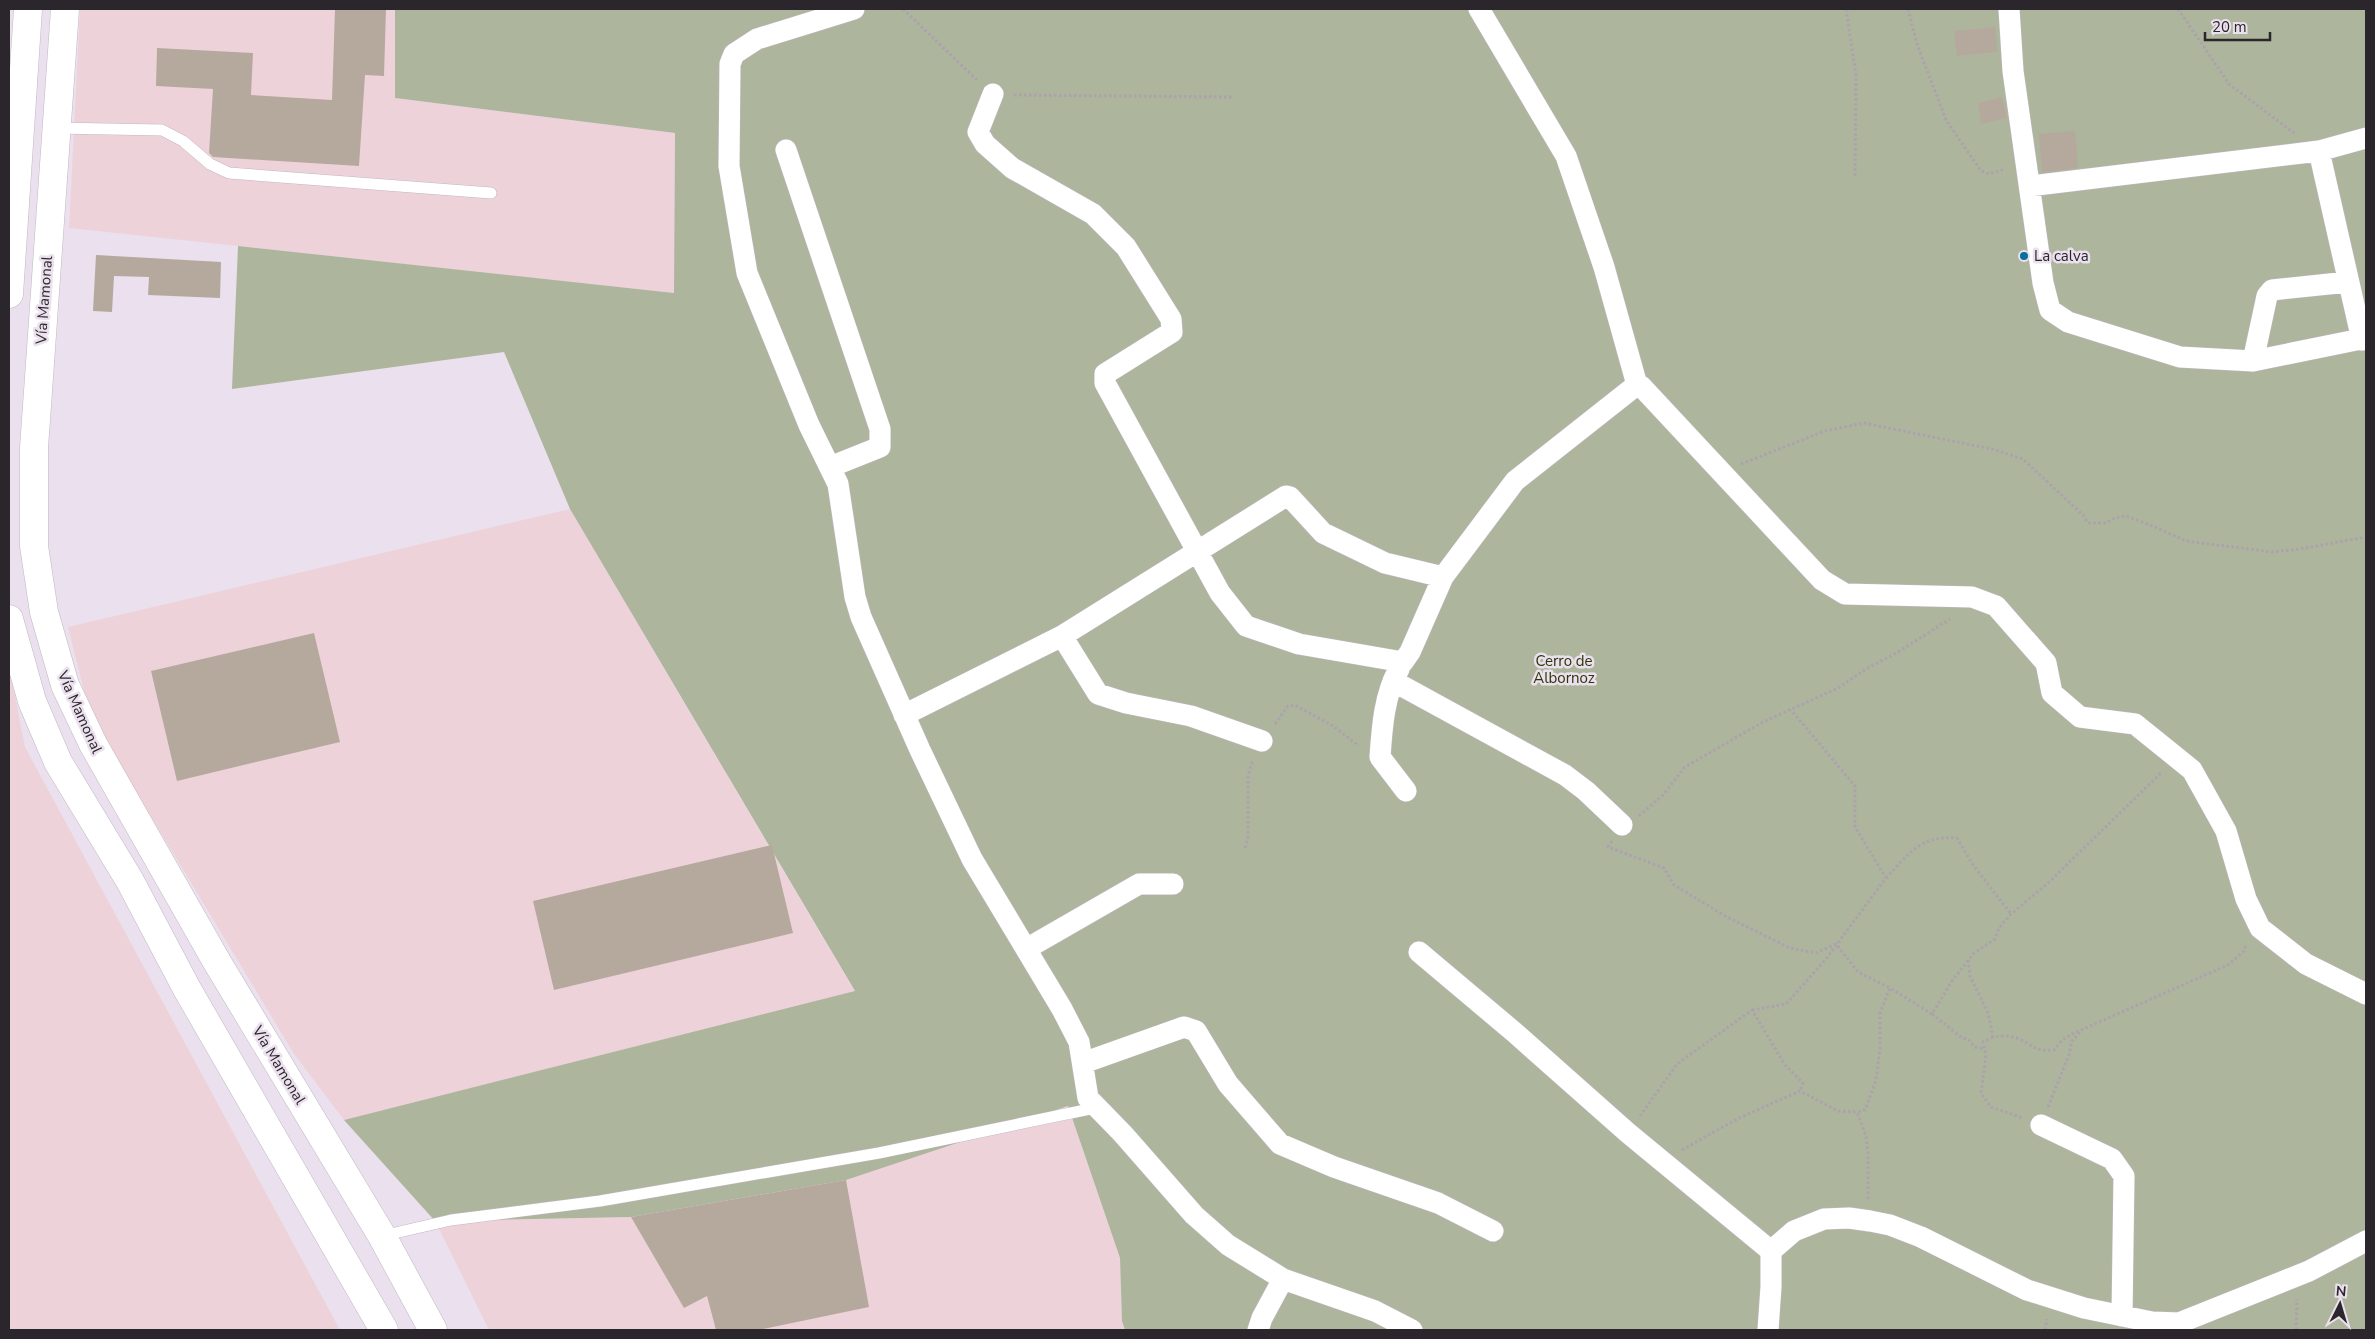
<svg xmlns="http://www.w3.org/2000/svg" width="2375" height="1339" viewBox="0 0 2375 1339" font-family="'Nunito Sans',sans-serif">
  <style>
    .industrial { fill: #edd3d9 }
    .green { fill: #aeb59d }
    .building { fill: #b5a99e }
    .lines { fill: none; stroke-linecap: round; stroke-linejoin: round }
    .service-casing { stroke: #c1b7c3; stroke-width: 12 }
    .minor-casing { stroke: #c1b7c3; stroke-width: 22 }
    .primary-casing { stroke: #c1b7c3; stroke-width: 29 }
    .path { stroke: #aba2ad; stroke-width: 3; stroke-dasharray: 2.5 2.5; stroke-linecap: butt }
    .service { stroke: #fff; stroke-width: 11 }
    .minor { stroke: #fff; stroke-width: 21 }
    .primary { stroke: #fff; stroke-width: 28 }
    .poi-dot { fill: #096f9c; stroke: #ebe0ed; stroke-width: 2 }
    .labels { text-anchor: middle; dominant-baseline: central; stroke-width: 5; stroke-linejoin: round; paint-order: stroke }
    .poi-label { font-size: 15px; fill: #2a262b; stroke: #ebe0ed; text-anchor: start }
    .street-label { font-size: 15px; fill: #2a262b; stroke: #ebe0ed }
    .park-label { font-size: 15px; fill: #2b3506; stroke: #ebe0ed }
  </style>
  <rect width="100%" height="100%" fill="#ebe0ed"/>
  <!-- industrial -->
  <path class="industrial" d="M 80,9 L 395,9 L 395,98 L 675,133 L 674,293 L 69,228 Z
    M 570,509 L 855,992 L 344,1120 L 294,1054 L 90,715 L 68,627 Z
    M 9,666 L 25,747 L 340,1330 L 9,1330 Z
    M 1068,1106 L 1120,1258 L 1122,1321 L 1125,1330 L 489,1330 L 435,1221 L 631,1217 L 846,1180 Z"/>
  <!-- green -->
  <path class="green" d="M 395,9 L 2366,9 L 2366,1330 L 1125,1330 L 1122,1321 L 1120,1258 L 1068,1106 L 846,1180 L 631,1217 L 435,1221 L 344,1120 L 855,991 L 570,509 L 504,352 L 232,389 L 238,246 L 674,293 L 675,133 L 395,98 Z"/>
  <!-- building -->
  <path class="building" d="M 335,9 L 386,9 L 384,76 L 365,75 L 359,166 L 213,157 L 209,153 L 213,89 L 156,86 L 157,48 L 253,53 L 251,95 L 332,100 Z
    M 1995,27 L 1997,52 L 1957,56 L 1954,31 Z
    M 2002,97 L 2007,118 L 1981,124 L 1978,103 Z
    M 2075,131 L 2078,168 L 2042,172 L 2039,134 Z
    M 96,255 L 221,262 L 220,298 L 148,295 L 149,277 L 114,276 L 112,312 L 93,311 Z
    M 314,633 L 340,742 L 177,781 L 151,671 Z
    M 772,845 L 793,933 L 554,990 L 533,901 Z
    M 846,1180 L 869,1307 L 759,1330 L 716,1330 L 707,1296 L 684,1308 L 631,1217 Z"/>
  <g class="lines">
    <defs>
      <path id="service" d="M 56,128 L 162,130 L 183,141 L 210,164 L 229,173 L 491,193
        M 382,1236 L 451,1220 L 600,1201 L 879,1153 L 1095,1108"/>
      <path id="minor" d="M 854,9 L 757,39 L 734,54 L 730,64 L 729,166 L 747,273 L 809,425 L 838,484 L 855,597 L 861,617 L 920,750 L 972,859 L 1062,1009 L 1079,1042 L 1088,1098 L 1123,1134 L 1194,1215 L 1228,1245 L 1283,1279 L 1375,1311 L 1412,1330
        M 1479,9 L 1566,156 L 1604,267 L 1637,385
        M 2009,9 L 2013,71 L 2043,283 L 2050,310 L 2068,322 L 2180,357 L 2253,361 L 2366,338
        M 993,94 L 978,132 L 985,144 L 1012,168 L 1093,214 L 1126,247 L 1171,319 L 1172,332 L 1105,374 L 1105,383 L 1220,593 L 1246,626 L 1299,644 L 1403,662 L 1410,652 L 1443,577 L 1515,481 L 1634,387 L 1641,386 L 1822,580 L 1845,594 L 1972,597 L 1996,606 L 2046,663 L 2052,693 L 2080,717 L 2135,724 L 2192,770 L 2226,831 L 2246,899 L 2260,928 L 2306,964 L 2366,994
        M 786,150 L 880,429 L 880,447 L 830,467
        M 2319,151 L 2362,340
        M 2030,186 L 2319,151 L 2366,138
        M 2253,361 L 2267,296 L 2272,290 L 2348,282
        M 1062,636 L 1098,694 L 1126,703 L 1191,716 L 1262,741
        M 1399,669 C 1384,695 1382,728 1380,757 L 1406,791
        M 1393,681 L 1565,775 L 1586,791 L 1622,825
        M 904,715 L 1062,636 L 1286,496 L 1290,497 L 1323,533 L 1385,563 L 1443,577
        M 1026,949 L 1139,884 L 1173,884
        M 1419,952 L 1514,1032 L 1628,1133 L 1771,1251
        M 1083,1063 L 1184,1027 L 1196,1031 L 1228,1084 L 1280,1144 L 1334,1167 L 1438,1203 L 1493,1231
        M 2041,1125 L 2112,1159 L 2124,1176 L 2122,1316
        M 1258,1330 L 1262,1318 L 1283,1279
        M 1768,1330 L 1771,1287 L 1771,1251 L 1794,1231 L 1824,1219 L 1849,1218 L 1870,1221 L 1890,1225 L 1921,1237 L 2027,1290 L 2084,1308 L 2152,1322 L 2179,1323 L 2309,1271 L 2366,1241"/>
      <path id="primary" d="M 65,9 L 34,448 L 34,546 L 44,612 L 65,685 L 93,744 L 217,962 L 382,1236 L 433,1330
        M 9,294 L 28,9
        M 9,619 L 32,701 L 58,762 L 130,881 L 187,989 L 384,1330"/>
    </defs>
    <!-- service casing -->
    <use href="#service" class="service-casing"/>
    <!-- minor casing -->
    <use href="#minor" class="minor-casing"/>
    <!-- primary casing -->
    <use href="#primary" class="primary-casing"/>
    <!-- path -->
    <path class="path" d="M 903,9 L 978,81
      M 1846,9 L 1856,75 L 1855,177
      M 1908,9 L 1917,44 L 1946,120 L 1981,171 L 1989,174 L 2005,169
      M 2178,9 L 2229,84 L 2294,133
      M 1014,95 L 1233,97
      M 1741,464 L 1825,431 L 1864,423 L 1992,449 L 2023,459 L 2083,515 L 2088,523 L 2106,523 L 2115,518 L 2126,516 L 2155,527 L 2186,541 L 2272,552 L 2300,549 L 2366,537
      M 1275,724 L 1288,706 L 1295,705 L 1333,726 L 1359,746
      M 1639,816 L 1663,795 L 1685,767 L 1763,722 L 1838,688 L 1866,669 L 1898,652 L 1950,619
      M 1612,841 L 1608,847 L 1664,868 L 1674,885 L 1725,916 L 1790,948 L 1816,953 L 1836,944 L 1858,972 L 1890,988
      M 1245,848 L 1248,839 L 1248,776 L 1253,759
      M 1886,878 C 1909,854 1920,835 1957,838 L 1973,865 L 2011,914
      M 1968,960 L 1970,976 L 1988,1013 L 1993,1037 C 2001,1036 2009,1035 2017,1038 C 2033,1045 2035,1052 2054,1050 L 2062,1040 L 2072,1034 L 2228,965 L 2244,951 L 2246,944
      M 1752,1010 L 1786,1004 L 1826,959 L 1886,878 L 1855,827 L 1855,786 L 1791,710
      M 1932,1014 L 1962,1038 L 1968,1039 L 1975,1047 L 1984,1049
      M 1993,1037 L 1983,1042 L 1986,1055 L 1981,1093 L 1991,1107 L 2023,1118
      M 2048,1107 L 2070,1052 L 2071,1042 L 2081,1031
      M 1640,1116 L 1677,1064 L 1752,1010 L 1785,1065 L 1803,1083 L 1800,1091
      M 1682,1150 L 1739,1118 L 1800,1091 L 1838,1111 L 1857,1112
      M 1868,1199 L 1868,1153 L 1866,1136 L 1857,1112 L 1865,1110 L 1876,1080 L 1880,1049 L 1880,1013 L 1890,988 L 1932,1014 L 1952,981 L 1974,953 L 1995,939 L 1999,928 L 2011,914 L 2047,884 L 2162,772
      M 2045,1330 L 2047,1319
      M 2296,1330 L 2297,1299"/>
    <!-- service -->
    <use href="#service" class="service"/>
    <!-- minor -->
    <use href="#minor" class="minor"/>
    <!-- primary -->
    <use href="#primary" class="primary"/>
  </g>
  <!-- markers -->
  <circle class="poi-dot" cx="2024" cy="256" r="5"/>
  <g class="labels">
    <!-- poi labels -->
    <g class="poi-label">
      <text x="2034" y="256">La calva</text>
    </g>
    <!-- street labels -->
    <g class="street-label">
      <text transform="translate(44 300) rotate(-86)">Vía Mamonal</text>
      <text transform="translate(80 712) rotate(66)">Vía Mamonal</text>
      <text transform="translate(279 1065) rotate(59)">Vía Mamonal</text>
    </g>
    <!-- park labels -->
    <g class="park-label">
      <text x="1564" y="661">Cerro de<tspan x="1564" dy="17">Albornoz</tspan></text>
    </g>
  </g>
  <!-- border -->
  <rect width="2375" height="1339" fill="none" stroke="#2a262b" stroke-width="20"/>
  <!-- north arrow -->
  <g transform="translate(2340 1304) rotate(5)" stroke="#ebe0ed" stroke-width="4" paint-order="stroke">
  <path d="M0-4L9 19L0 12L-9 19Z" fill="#2a262b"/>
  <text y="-8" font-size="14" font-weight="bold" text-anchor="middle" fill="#2a262b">N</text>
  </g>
  <!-- scale -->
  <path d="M2205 32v8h65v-8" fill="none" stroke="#2a262b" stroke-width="2.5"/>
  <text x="2212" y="32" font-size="15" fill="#2a262b" stroke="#ebe0ed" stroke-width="4" paint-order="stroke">20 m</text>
</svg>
